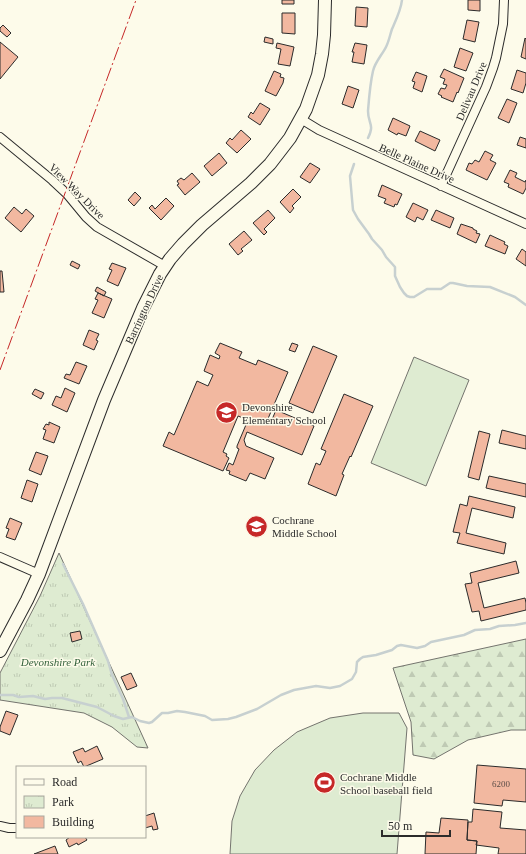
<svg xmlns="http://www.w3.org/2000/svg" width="526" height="854" viewBox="0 0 526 854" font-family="'Times New Roman',serif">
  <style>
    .grass { fill: #deebd1; stroke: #74746e }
    .forest { fill: url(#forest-firs); stroke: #74746e }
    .park { fill: url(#park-tufts); stroke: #74746e }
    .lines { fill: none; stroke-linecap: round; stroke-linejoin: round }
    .stream { stroke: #c7d0d0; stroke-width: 2.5 }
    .building { fill: #f2b8a0; stroke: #2b2b2b }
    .street-casing { stroke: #2b2b2b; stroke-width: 10 }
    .secondary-casing { stroke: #2b2b2b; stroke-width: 14 }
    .street { stroke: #fdfbea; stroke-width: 8 }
    .secondary { stroke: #fdfbea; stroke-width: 12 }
    .power { stroke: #c62828; stroke-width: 1; stroke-dasharray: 14 3 2 3; stroke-linecap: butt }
    .labels { text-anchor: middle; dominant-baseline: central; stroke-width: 3; stroke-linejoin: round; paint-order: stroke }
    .number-label { font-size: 9px; fill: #5d4e48 }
    .street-label { font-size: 11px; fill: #2b2b2b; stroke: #fdfbea }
    .poi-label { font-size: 11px; fill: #2b2b2b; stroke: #fdfbea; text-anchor: start }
    .park-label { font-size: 11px; font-style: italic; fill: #34623c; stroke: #fdfbea }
  </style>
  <defs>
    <pattern id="forest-firs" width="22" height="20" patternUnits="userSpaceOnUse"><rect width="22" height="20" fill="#deebd1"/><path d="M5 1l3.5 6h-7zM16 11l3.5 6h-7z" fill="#bfcab4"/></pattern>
    <pattern id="park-tufts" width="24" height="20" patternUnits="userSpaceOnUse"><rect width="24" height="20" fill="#deebd1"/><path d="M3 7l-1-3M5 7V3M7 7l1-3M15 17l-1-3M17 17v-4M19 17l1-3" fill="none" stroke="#bfcab4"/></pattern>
  </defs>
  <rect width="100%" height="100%" fill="#fdfbea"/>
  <!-- grass -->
  <path class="grass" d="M 414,357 L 469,380 L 426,486 L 371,463 Z
    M 363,713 L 399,713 L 407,728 L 397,854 L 230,854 L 232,821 L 240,796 L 255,770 L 274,750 L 297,732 L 330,718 Z"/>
  <!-- forest -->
  <path class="forest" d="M 526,639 L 526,730 L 511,730 L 468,740 L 434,759 L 413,755 L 411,722 L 393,668 Z"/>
  <!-- park -->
  <path class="park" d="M 59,553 L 148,748 L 137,747 L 112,727 L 84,713 L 0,700 L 0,673 L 40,596 Z"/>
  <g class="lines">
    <!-- stream -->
    <path class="stream" d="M 368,138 C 375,124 368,124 368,111 C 369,98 370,84 373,71 C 375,62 382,55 386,47 C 389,41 390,35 392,29 C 396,20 401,10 402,0
      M 354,164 L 350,176 L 352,199 L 353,210 L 358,219 L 369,234 L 372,239 L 382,250 L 386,257 L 395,267 L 395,276 L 400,287 L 404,293 L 407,296 L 410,297 L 414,297 L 427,289 L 441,289 L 450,283 L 453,283 L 467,286 L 490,287 L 515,297 L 526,305
      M 63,564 L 83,604 L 108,661 L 112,675 L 123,699 L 129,717
      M 0,695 L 13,695 L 19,697 L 33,696 L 45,699 L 52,698 L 62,698 L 97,707 L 114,716 L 123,719 L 132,717 L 140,721 L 149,723 L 152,722 L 162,713 L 168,713 L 177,711 L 185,712 L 205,716 L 212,720 L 228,719 L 236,717 L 257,709 L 281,695 L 294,690 L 316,686 L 330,688 L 340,686 L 352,679 L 356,672 L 357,662 L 360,659 L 363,657 L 376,655 L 392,650 L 397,646 L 401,645 L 417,648 L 425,646 L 431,642 L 464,635 L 475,630 L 490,629 L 499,626 L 515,625 L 526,623"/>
  </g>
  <!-- building -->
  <path class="building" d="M 282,0 L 294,0 L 294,4 L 282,4 Z
    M 468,0 L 480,0 L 480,11 L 468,10 Z
    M 356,7 L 368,8 L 367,27 L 355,26 Z
    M 282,13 L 295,13 L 295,34 L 282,33 Z
    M 467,20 L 479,22 L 475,42 L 463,39 Z
    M 3,25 L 11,33 L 7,37 L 0,31 L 0,28 Z
    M 265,37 L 273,39 L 273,44 L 264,42 Z
    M 525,38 L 526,39 L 526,59 L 521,57 Z
    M 0,42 L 18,57 L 0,79 Z
    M 277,43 L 294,47 L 290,66 L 278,64 L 281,49 L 276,48 Z
    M 355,43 L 367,45 L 364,64 L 352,62 L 354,52 L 352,52 Z
    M 460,48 L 473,53 L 466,71 L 454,67 Z
    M 444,69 L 464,78 L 458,93 L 457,92 L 453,102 L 441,97 L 442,96 L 438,94 L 441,88 L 445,89 L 447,85 L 443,84 L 445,79 L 440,77 Z
    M 517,70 L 526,73 L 526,83 L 523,93 L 511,89 Z
    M 274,71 L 281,74 L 280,77 L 284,78 L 283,83 L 276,96 L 265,91 Z
    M 416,72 L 427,76 L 422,92 L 413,88 L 415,82 L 412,81 Z
    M 348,86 L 359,90 L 353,108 L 342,104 Z
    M 507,99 L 517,103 L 509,123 L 498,118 Z
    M 260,103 L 270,109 L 260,125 L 248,117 L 251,112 L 253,114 Z
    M 393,118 L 410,126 L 406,136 L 398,133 L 397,135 L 388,130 Z
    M 241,130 L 251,139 L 237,153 L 226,143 L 230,138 L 232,140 Z
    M 420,131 L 440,140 L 435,151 L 415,141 Z
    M 520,137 L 526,139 L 526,148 L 517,145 Z
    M 485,151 L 493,155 L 490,160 L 496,163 L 487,180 L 466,170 L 469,163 L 472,164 L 475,160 L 479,162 Z
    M 219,153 L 227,163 L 212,176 L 204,166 Z
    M 310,163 L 320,169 L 310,183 L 300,177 Z
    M 510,170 L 517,173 L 515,177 L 525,182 L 526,180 L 526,188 L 523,194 L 508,187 L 509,184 L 504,182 Z
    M 192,173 L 200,182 L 185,195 L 177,185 L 179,184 L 177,181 L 181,178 L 184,180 Z
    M 382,185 L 402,194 L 397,205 L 395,204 L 394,207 L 384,203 L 386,199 L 378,196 Z
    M 293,189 L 301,197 L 292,206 L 294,208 L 290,213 L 280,202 Z
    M 135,192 L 141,198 L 134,206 L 128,200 Z
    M 166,198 L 174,206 L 161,220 L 149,208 L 152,205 L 155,209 Z
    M 413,203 L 428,210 L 423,220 L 417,217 L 415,222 L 406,217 Z
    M 14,207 L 22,214 L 26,209 L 34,216 L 21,232 L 5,218 Z
    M 268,210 L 275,218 L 264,229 L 267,232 L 264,235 L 253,223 Z
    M 436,210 L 454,218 L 450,228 L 431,220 Z
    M 461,224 L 473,228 L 473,229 L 477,231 L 476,233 L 480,234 L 476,243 L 457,234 Z
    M 244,231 L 252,240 L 241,249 L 243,251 L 238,255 L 229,244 Z
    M 490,235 L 505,242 L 504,244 L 508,246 L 505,254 L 485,246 Z
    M 522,249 L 526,252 L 526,266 L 516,259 Z
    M 72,261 L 80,265 L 78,269 L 70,265 Z
    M 112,263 L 126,268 L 118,286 L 107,281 L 112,270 L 109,269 Z
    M 0,271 L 2,271 L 4,292 L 0,292 Z
    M 97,287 L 106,292 L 104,296 L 95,291 Z
    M 98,293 L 112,299 L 104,318 L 92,313 L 98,300 L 95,299 Z
    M 89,330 L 99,334 L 96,340 L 98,341 L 94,350 L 83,345 Z
    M 220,343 L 242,352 L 239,358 L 256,365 L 258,360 L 288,372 L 267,421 L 271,422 L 276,410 L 314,426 L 302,455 L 247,432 L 244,440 L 246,446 L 274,458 L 265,479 L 250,473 L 246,481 L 229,474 L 230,471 L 226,470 L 229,463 L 233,465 L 239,449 L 237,448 L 237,446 L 248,420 L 238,416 L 223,452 L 227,454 L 226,456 L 229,458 L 223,471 L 163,446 L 169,432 L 174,435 L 197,381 L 208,386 L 213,375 L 204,371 L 210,355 L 219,359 L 220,356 L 215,353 Z
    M 292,343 L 298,345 L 295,352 L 289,350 Z
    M 313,346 L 337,356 L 313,413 L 289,403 Z
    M 76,362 L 87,366 L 79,384 L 64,378 L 66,374 L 70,375 Z
    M 65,388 L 75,393 L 67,412 L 52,405 L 56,396 L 61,398 Z
    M 35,389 L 44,393 L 41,399 L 32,394 Z
    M 344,394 L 373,406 L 351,457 L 350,456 L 342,474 L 344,475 L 336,496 L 308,484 L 316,463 L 320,465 L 326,451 L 321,449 Z
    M 49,422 L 60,427 L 54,443 L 43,439 L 46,430 L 43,429 L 46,424 L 49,425 Z
    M 502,430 L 526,436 L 526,449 L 499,443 Z
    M 479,431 L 490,434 L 479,480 L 468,477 Z
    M 36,452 L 48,456 L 41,475 L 29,470 Z
    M 489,476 L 526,484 L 526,497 L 486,488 Z
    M 27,480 L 38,484 L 32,502 L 21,498 Z
    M 469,496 L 515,507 L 513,518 L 472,508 L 466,533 L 506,543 L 504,554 L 457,543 L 460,533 L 453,532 L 460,504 L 467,506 Z
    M 10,518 L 22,523 L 15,540 L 6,537 L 9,529 L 6,528 Z
    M 516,561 L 519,573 L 478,583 L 484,608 L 525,598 L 526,603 L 526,610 L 481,621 L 479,611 L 472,612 L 465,584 L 472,583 L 470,573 Z
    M 80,631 L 82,639 L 72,642 L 70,633 Z
    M 131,673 L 137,686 L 127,690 L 121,677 Z
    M 6,711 L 18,715 L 10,735 L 0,731 L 0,727 Z
    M 97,746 L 103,759 L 84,767 L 81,761 L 78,763 L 73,752 L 83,748 L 85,752 Z
    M 477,765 L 526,769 L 526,802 L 503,800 L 502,806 L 474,803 Z
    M 473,809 L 502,812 L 500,828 L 526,830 L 526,854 L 498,854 L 499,848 L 476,845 L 477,841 L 467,840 L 468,822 L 472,822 Z
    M 154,813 L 158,829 L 153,830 L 152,826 L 145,828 L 145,816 Z
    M 441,818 L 468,820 L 467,840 L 477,841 L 476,854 L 425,854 L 426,832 L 439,833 Z
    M 70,837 L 85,837 L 87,840 L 78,845 L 77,843 L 69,847 L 66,840 Z
    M 55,846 L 58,854 L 34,854 Z"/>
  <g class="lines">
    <defs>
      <path id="street" d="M 301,119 L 319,130 L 526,224
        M 0,137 L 52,180 L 67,194 L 86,217 L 97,227 L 165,266
        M 441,186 L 486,87 L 493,68 L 496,58 L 503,24 L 504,0
        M 0,557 L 39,574
        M 0,826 L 9,828 L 17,828"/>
      <path id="secondary" d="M 0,651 L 27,600 L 39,574 L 104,400 L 143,308 L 160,274 L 170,259 L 183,244 L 202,225 L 251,183 L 270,164 L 290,138 L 306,109 L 318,75 L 322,54 L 324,35 L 325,0"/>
    </defs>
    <!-- street casing -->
    <use href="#street" class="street-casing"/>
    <!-- secondary casing -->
    <use href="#secondary" class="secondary-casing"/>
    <!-- street -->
    <use href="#street" class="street"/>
    <!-- secondary -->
    <use href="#secondary" class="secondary"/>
    <!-- power -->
    <path class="power" d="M 0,370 L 136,0"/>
  </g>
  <!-- icons -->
  <defs>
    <symbol id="school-disc" viewBox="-11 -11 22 22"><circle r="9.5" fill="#c62828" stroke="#fdfbea"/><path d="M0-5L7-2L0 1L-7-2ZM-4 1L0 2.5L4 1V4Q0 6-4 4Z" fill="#fff"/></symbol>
    <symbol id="stadium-disc" viewBox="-11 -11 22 22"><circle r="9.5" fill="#c62828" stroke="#fdfbea"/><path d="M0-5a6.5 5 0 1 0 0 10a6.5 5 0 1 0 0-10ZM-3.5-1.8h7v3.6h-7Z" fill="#fff"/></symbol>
  </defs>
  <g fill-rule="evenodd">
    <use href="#school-disc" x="214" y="400" width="25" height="25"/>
    <use href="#school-disc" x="244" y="514" width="25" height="25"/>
    <use href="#stadium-disc" x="312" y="770" width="25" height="25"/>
  </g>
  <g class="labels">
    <!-- number labels -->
    <g class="number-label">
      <text x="501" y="784">6200</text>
    </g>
    <!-- street labels -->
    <g class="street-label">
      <text transform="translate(471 91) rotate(-67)">Delivau Drive</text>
      <text transform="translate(417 163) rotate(24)">Belle Plaine Drive</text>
      <text transform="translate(77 191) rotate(45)">View Way Drive</text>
      <text transform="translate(144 309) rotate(-65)">Barrington Drive</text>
    </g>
    <!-- poi labels -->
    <g class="poi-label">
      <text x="242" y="407">Devonshire<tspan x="242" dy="13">Elementary School</tspan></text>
      <text x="272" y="520">Cochrane<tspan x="272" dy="13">Middle School</tspan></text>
      <text x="340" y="777">Cochrane Middle<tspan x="340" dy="13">School baseball field</tspan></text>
    </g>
    <!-- park labels -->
    <g class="park-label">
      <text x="58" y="662">Devonshire Park</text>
    </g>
  </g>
  <!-- legend -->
  <rect x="16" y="766" width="130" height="72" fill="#fdfbea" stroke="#a9a89e"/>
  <rect x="24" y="779" width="20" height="6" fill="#fdfbea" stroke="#a9a89e"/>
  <text x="52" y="786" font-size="12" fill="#2b2b2b">Road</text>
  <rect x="24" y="796" width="20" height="12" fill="url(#park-tufts)" stroke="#a9a89e"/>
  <text x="52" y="806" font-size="12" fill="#2b2b2b">Park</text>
  <rect x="24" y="816" width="20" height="12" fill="#f2b8a0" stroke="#a9a89e"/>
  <text x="52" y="826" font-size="12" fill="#2b2b2b">Building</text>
  <!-- scale -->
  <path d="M382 830v6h68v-6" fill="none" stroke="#2b2b2b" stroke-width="2"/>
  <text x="388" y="830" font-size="12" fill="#2b2b2b" stroke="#fdfbea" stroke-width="3" paint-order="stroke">50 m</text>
</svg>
